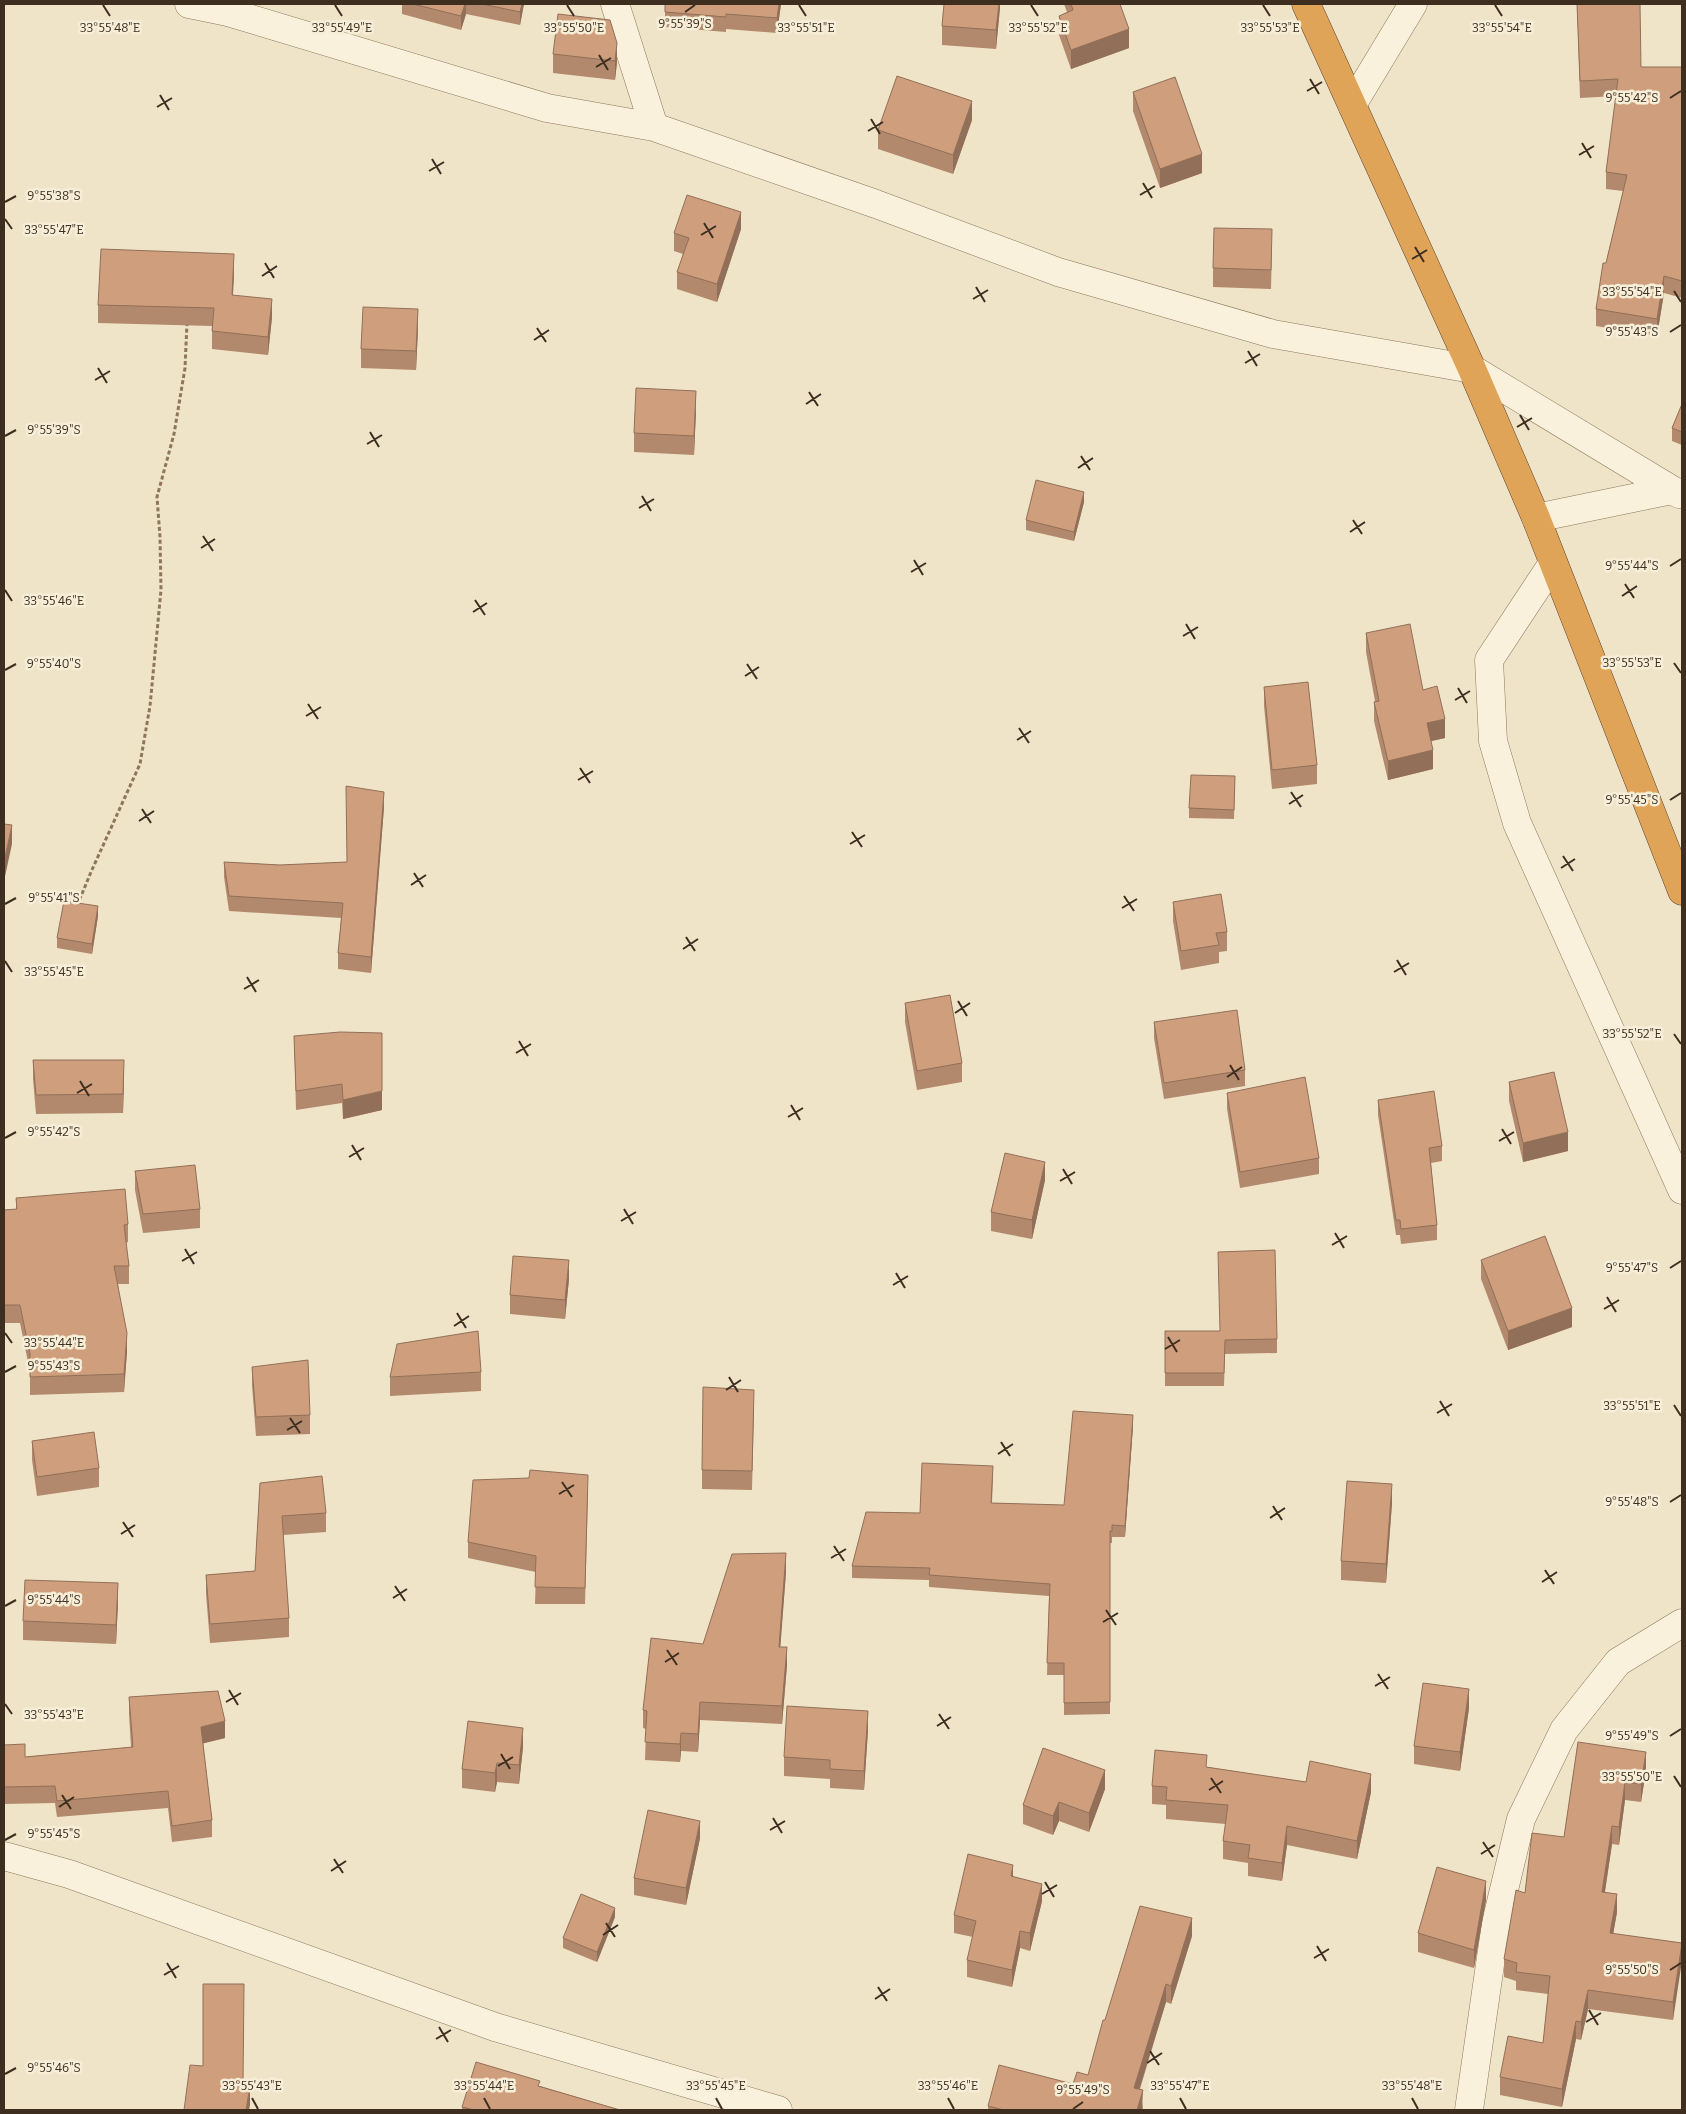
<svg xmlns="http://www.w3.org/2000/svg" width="1686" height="2114" viewBox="0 0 1686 2114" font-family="Bitter,serif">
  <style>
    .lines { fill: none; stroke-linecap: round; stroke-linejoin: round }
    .minor-casing { stroke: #8d765c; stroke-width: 29 }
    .highway-casing { stroke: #5b4430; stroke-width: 29 }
    .path { stroke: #8d765c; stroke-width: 3; stroke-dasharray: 4 2.5; stroke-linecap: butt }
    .minor { stroke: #faf1dc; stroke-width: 28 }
    .highway { stroke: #e0a458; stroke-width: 28 }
    .wall { fill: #b2896c }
    .shaded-wall { fill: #916f58 }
    .building { fill: #cf9f7d; stroke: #916f58 }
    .ticks { fill: none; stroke: #3d2e20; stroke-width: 2 }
    .ticks-label { font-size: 12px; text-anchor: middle; fill: #3d2e20; stroke: #f7eed8; stroke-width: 5; stroke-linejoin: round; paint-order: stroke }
  </style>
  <rect width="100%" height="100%" fill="#f0e4c8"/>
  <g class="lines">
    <defs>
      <path id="minor" d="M 189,4 L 228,12 L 547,108 L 654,127 L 876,204 L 1058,272 L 1273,334 L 1472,369 L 1672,490
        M 615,4 L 654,127
        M 1352,105 L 1413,4
        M 1536,518 L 1672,490 L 1679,494
        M 1553,563 L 1489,660 L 1493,741 L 1517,823 L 1682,1190
        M 4,1856 L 69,1874 L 495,2027 L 778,2110
        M 1469,2110 L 1496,1923 L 1521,1819 L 1564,1730 L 1618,1662 L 1682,1623"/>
      <path id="highway" d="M 1306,4 L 1472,369 L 1536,518 L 1682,891"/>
    </defs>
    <!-- minor casing -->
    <use href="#minor" class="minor-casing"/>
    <!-- highway casing -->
    <use href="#highway" class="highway-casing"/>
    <!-- path -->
    <path class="path" d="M 77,906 L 91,872 L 140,764 L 150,706 L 161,590 L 160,537 L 157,497 L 174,434 L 185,368 L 187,323"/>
    <!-- minor -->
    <use href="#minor" class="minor"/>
    <!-- highway -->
    <use href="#highway" class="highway"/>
  </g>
  <!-- wall -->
  <path class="wall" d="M 402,4 L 524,4 L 520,25 L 466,14 L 461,30 L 402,14 Z
    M 665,4 L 781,4 L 777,33 L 726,29 L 726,32 L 665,27 Z
    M 1000,4 L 996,49 L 942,45 L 942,26 Z
    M 1064,4 L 1120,4 L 1129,48 L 1071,69 L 1059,35 L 1059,16 L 1067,12 Z
    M 1577,4 L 1641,67 L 1682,67 L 1682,298 L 1664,293 L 1657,336 L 1596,326 L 1596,309 L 1606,263 L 1623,191 L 1606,189 L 1606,172 L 1616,96 L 1580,98 Z
    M 610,20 L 617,62 L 615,80 L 553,73 L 553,54 Z
    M 1133,92 L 1202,173 L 1160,188 L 1133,111 Z
    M 972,120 L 953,174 L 878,149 L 878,130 Z
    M 741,229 L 717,302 L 677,289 L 677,272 L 683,254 L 674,251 L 674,233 Z
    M 1272,248 L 1271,289 L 1213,287 L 1213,268 Z
    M 234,272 L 233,295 L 272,317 L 268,355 L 212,349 L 212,326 L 98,323 L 98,305 Z
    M 418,328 L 416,370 L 361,368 L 361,349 Z
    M 1682,404 L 1682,445 L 1672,441 L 1672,428 Z
    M 696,410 L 694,455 L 634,452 L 634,433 Z
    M 1084,502 L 1074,541 L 1026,530 L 1026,520 Z
    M 1366,633 L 1423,690 L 1445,738 L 1431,741 L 1433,769 L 1388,780 L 1374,721 L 1374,702 L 1375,701 L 1366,652 Z
    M 1264,687 L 1317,765 L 1317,784 L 1272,789 L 1264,706 Z
    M 1235,786 L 1234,819 L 1189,818 L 1189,808 Z
    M 384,807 L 371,973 L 338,969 L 338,953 L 341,918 L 229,911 L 224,877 L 224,862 L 280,865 L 347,862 Z
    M 1173,902 L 1227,932 L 1227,951 L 1219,952 L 1219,963 L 1181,970 L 1173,921 Z
    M 98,916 L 92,954 L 57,948 L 57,938 Z
    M 905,1003 L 962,1063 L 962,1082 L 917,1090 L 905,1022 Z
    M 1154,1022 L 1245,1070 L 1245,1086 L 1164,1099 L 1154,1038 Z
    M 294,1036 L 382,1110 L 343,1119 L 342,1103 L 296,1110 Z
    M 33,1060 L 124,1078 L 123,1113 L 36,1114 L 33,1079 Z
    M 1509,1082 L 1568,1151 L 1523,1162 L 1509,1101 Z
    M 1227,1093 L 1319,1158 L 1319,1174 L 1240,1188 L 1227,1109 Z
    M 1378,1100 L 1442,1146 L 1442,1161 L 1431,1163 L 1437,1225 L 1437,1240 L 1401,1244 L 1400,1235 L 1396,1235 L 1378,1115 Z
    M 135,1171 L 200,1209 L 200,1228 L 143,1233 L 135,1190 Z
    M 1045,1180 L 1032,1239 L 991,1231 L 991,1212 Z
    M 16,1198 L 128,1224 L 128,1242 L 126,1243 L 129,1266 L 129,1284 L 118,1284 L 127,1351 L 124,1392 L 30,1395 L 30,1372 L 20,1323 L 4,1323 L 4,1210 L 16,1209 Z
    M 1481,1260 L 1572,1327 L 1508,1350 L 1481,1279 Z
    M 569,1279 L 565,1319 L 510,1314 L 510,1295 Z
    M 1165,1331 L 1277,1339 L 1277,1353 L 1225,1354 L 1224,1386 L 1165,1386 Z
    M 252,1367 L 310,1415 L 310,1434 L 256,1436 L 252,1386 Z
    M 481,1372 L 481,1391 L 390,1396 L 390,1377 Z
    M 754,1409 L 752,1490 L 702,1489 L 702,1470 Z
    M 1133,1426 L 1125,1537 L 1112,1537 L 1112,1543 L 1110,1543 L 1110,1714 L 1064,1715 L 1064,1675 L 1047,1675 L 1049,1596 L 929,1587 L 929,1580 L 852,1578 L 852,1566 L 920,1513 L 993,1478 L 992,1503 L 1064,1505 Z
    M 32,1441 L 99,1468 L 99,1487 L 37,1496 L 32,1460 Z
    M 529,1478 L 588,1491 L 585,1604 L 535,1604 L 536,1572 L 468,1558 L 468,1542 Z
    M 260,1483 L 326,1513 L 326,1532 L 283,1535 L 289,1618 L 289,1637 L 210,1643 L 206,1594 L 206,1575 L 255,1571 Z
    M 1392,1503 L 1386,1583 L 1341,1580 L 1341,1561 Z
    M 786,1572 L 780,1647 L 787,1665 L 782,1724 L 700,1720 L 698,1752 L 681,1751 L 680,1762 L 645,1760 L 646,1729 L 643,1728 L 643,1710 L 703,1644 Z
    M 118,1602 L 116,1644 L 23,1640 L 23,1621 Z
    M 129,1697 L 225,1738 L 203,1743 L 212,1820 L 212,1837 L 172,1842 L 168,1808 L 57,1817 L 55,1803 L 4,1804 L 4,1745 L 25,1757 L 131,1747 L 129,1714 Z
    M 1469,1708 L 1460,1771 L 1414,1764 L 1414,1746 Z
    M 868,1730 L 864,1790 L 830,1788 L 830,1779 L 784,1776 L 784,1757 Z
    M 1578,1742 L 1646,1770 L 1641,1802 L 1625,1800 L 1619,1845 L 1612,1844 L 1605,1892 L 1617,1912 L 1613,1934 L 1682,1943 L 1673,2020 L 1588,2009 L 1581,2040 L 1576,2039 L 1562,2107 L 1500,2095 L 1500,2077 L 1543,2043 L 1548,1994 L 1516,1990 L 1516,1981 L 1504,1977 L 1504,1959 L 1525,1893 L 1564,1837 Z
    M 523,1747 L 519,1784 L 497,1782 L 495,1792 L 462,1788 L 462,1769 Z
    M 1207,1767 L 1371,1792 L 1357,1859 L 1287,1845 L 1282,1881 L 1248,1876 L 1248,1863 L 1223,1859 L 1223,1841 L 1226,1824 L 1166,1819 L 1166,1805 L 1152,1804 L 1152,1786 Z
    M 1105,1789 L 1089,1832 L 1059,1821 L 1053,1835 L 1023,1824 L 1023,1805 Z
    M 700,1838 L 686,1905 L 634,1895 L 634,1878 Z
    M 1013,1877 L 1042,1901 L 1030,1951 L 1020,1948 L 1012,1987 L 967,1977 L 967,1960 L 973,1937 L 954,1933 L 954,1915 Z
    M 1486,1900 L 1474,1968 L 1418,1952 L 1418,1933 Z
    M 615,1917 L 597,1962 L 563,1948 L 563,1938 Z
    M 1192,1936 L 1171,2004 L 1166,2002 L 1140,2089 L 1143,2108 L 1142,2110 L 988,2110 L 988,2106 L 1073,2084 L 1088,2075 L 1105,2020 Z
    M 4,2073 L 5,2084 L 5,2103 L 4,2103 Z
    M 540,2086 L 620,2110 L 462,2110 L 462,2107 Z"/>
  <!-- shaded-wall -->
  <path class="shaded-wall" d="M 465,4 L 466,4 L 466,14 L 461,30 L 461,16 Z
    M 522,4 L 524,4 L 520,25 L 520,12 Z
    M 779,4 L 781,4 L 777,33 L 777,18 Z
    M 999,4 L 1000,4 L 1000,9 L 996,49 L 996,30 Z
    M 1129,29 L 1129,48 L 1071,69 L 1071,50 Z
    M 617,43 L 617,62 L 615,80 L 615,61 Z
    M 972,101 L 972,120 L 953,174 L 953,155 Z
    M 1202,154 L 1202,173 L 1160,188 L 1160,169 Z
    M 741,212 L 741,229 L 717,302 L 717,284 Z
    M 234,254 L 234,272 L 232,313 L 232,295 Z
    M 1664,276 L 1664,293 L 1657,336 L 1657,319 Z
    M 272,299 L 272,317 L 268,355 L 268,337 Z
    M 418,309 L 418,328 L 416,370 L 416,351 Z
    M 696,391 L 696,410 L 694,455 L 694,436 Z
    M 1084,492 L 1084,502 L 1074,541 L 1074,532 Z
    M 1445,719 L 1445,738 L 1427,742 L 1427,723 Z
    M 1433,750 L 1433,769 L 1388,780 L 1388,761 Z
    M 384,792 L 384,807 L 371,973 L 371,957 Z
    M 12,825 L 12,844 L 4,881 L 4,862 Z
    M 98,906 L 98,916 L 92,954 L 92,944 Z
    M 124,1060 L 124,1078 L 123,1113 L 123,1094 Z
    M 382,1091 L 382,1110 L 343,1119 L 343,1100 Z
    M 1568,1132 L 1568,1151 L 1523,1162 L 1523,1143 Z
    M 1045,1162 L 1045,1180 L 1032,1239 L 1032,1220 Z
    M 569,1260 L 569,1279 L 565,1319 L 565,1300 Z
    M 1572,1308 L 1572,1327 L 1508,1350 L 1508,1331 Z
    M 127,1333 L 127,1351 L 124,1392 L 124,1374 Z
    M 1133,1415 L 1133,1426 L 1125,1537 L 1125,1526 Z
    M 1392,1484 L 1392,1503 L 1386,1583 L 1386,1564 Z
    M 786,1553 L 786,1572 L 779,1665 L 779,1647 Z
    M 118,1583 L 118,1602 L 116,1644 L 116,1625 Z
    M 787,1647 L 787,1665 L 782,1724 L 782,1706 Z
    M 1469,1689 L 1469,1708 L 1460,1771 L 1460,1752 Z
    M 700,1702 L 700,1720 L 698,1752 L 698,1734 Z
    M 868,1711 L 868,1730 L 864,1790 L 864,1771 Z
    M 225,1721 L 225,1738 L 201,1744 L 201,1727 Z
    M 523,1728 L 523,1747 L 519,1784 L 519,1765 Z
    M 681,1733 L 681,1751 L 680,1762 L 680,1744 Z
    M 1646,1752 L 1646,1770 L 1641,1802 L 1641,1784 Z
    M 497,1763 L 497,1782 L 495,1792 L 495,1773 Z
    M 1105,1770 L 1105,1789 L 1089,1832 L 1089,1813 Z
    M 1371,1774 L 1371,1792 L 1357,1859 L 1357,1841 Z
    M 1625,1782 L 1625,1800 L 1619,1845 L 1619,1827 Z
    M 1059,1802 L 1059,1821 L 1053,1835 L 1053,1816 Z
    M 700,1821 L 700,1838 L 686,1905 L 686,1888 Z
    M 1287,1826 L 1287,1845 L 1282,1881 L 1282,1863 Z
    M 1612,1826 L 1612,1844 L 1602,1910 L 1602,1892 Z
    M 1013,1865 L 1013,1882 L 1011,1876 Z
    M 1486,1881 L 1486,1900 L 1474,1968 L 1474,1950 Z
    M 1042,1884 L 1042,1901 L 1030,1951 L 1030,1933 Z
    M 1617,1894 L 1617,1912 L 1610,1952 L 1610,1933 Z
    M 615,1908 L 615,1917 L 597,1962 L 597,1952 Z
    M 1192,1918 L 1192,1936 L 1171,2004 L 1171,1986 Z
    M 1020,1931 L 1020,1948 L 1012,1987 L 1012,1970 Z
    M 1682,1943 L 1682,1961 L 1673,2020 L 1673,2002 Z
    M 1166,1984 L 1166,2002 L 1134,2106 L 1134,2088 Z
    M 1588,1990 L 1588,2009 L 1581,2040 L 1581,2022 Z
    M 1576,2021 L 1576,2039 L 1562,2107 L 1562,2089 Z
    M 250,2086 L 250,2105 L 249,2110 L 246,2110 Z
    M 1143,2090 L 1142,2110 L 1137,2110 Z"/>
  <!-- building -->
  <path class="building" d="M 413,4 L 465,4 L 461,16 Z
    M 482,4 L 522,4 L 520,12 Z
    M 665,4 L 779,4 L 777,18 L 726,14 L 726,17 L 665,12 Z
    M 944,4 L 999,4 L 996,30 L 942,26 Z
    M 1071,4 L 1120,4 L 1129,29 L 1071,50 L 1059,16 L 1073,10 Z
    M 1577,4 L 1640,4 L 1641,67 L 1682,67 L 1682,281 L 1664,276 L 1657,319 L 1596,309 L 1603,263 L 1606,263 L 1627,175 L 1606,172 L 1618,79 L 1580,81 Z
    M 558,14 L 610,20 L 617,43 L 615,61 L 553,54 Z
    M 897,76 L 972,101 L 953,155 L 878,130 Z
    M 1175,77 L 1202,154 L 1160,169 L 1133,92 Z
    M 687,195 L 741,212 L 717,284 L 677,272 L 689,238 L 674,233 Z
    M 1214,228 L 1272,229 L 1271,270 L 1213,268 Z
    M 101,249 L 234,254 L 232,295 L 272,299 L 268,337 L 212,331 L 214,308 L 98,305 Z
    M 363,307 L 418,309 L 416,351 L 361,349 Z
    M 636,388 L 696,391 L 694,436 L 634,433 Z
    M 1682,404 L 1682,432 L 1672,428 Z
    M 1036,480 L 1084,492 L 1074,532 L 1026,520 Z
    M 1410,624 L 1423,690 L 1437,686 L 1445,719 L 1427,723 L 1433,750 L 1388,761 L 1374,702 L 1379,701 L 1366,633 Z
    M 1308,682 L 1317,765 L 1272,770 L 1264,687 Z
    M 1191,775 L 1235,776 L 1234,810 L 1189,808 Z
    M 346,786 L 384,792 L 371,957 L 338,953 L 343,903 L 229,896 L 224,862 L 280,865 L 347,862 Z
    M 4,824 L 12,825 L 4,862 Z
    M 1221,894 L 1227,932 L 1216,933 L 1219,945 L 1181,951 L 1173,902 Z
    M 64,901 L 98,906 L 92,944 L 57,938 Z
    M 950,995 L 962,1063 L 917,1071 L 905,1003 Z
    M 1237,1010 L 1245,1070 L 1164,1083 L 1154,1022 Z
    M 340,1032 L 382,1033 L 382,1091 L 343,1100 L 342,1084 L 296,1091 L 294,1036 Z
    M 33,1060 L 124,1060 L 123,1094 L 36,1095 Z
    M 1554,1072 L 1568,1132 L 1523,1143 L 1509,1082 Z
    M 1305,1077 L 1319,1158 L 1240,1172 L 1227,1093 Z
    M 1434,1091 L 1442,1146 L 1429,1148 L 1437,1225 L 1401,1229 L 1400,1220 L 1396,1220 L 1378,1100 Z
    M 1005,1153 L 1045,1162 L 1032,1220 L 991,1212 Z
    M 195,1165 L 200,1209 L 143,1214 L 135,1171 Z
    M 125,1189 L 128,1224 L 124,1225 L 129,1266 L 114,1266 L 127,1333 L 124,1374 L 30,1377 L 30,1354 L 20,1305 L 4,1305 L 4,1210 L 17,1209 L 16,1198 Z
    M 1545,1236 L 1572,1308 L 1508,1331 L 1481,1260 Z
    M 1275,1250 L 1277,1339 L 1225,1340 L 1224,1373 L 1165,1373 L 1165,1331 L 1220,1331 L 1218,1252 Z
    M 513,1256 L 569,1260 L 565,1300 L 510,1295 Z
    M 478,1331 L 481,1372 L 390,1377 L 397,1344 Z
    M 308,1360 L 310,1415 L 256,1417 L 252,1367 Z
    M 703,1387 L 754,1390 L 752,1471 L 702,1470 Z
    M 1073,1411 L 1133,1415 L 1125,1526 L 1112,1525 L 1112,1531 L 1110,1531 L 1110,1702 L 1064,1703 L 1064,1663 L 1047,1663 L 1050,1584 L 929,1575 L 930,1568 L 852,1566 L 866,1512 L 920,1513 L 922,1463 L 993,1466 L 991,1503 L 1064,1505 Z
    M 94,1432 L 99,1468 L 37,1477 L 32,1441 Z
    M 530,1470 L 588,1475 L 585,1588 L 535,1587 L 536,1556 L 468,1542 L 473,1480 L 529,1478 Z
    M 322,1476 L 326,1513 L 282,1516 L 289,1618 L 210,1624 L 206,1575 L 255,1571 L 260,1483 Z
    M 1347,1481 L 1392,1484 L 1386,1564 L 1341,1561 Z
    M 786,1553 L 779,1647 L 787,1647 L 782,1706 L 700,1702 L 698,1734 L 681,1733 L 680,1744 L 645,1742 L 647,1711 L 643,1710 L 651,1638 L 703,1644 L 732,1554 Z
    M 25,1580 L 118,1583 L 116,1625 L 23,1621 Z
    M 1423,1683 L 1469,1689 L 1460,1752 L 1414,1746 Z
    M 218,1691 L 225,1721 L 201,1727 L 212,1820 L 172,1826 L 168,1791 L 57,1801 L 55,1786 L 4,1787 L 4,1745 L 25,1744 L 25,1757 L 133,1747 L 129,1697 Z
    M 787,1706 L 868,1711 L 864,1771 L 830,1769 L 830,1760 L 784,1757 Z
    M 468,1721 L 523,1728 L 519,1765 L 497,1763 L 495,1773 L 462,1769 Z
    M 1578,1742 L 1646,1752 L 1641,1784 L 1625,1782 L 1619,1827 L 1612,1826 L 1602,1892 L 1617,1894 L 1610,1933 L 1682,1943 L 1673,2002 L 1588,1990 L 1581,2022 L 1576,2021 L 1562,2089 L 1500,2077 L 1508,2036 L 1543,2043 L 1550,1976 L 1516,1972 L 1517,1963 L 1504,1959 L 1516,1890 L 1525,1893 L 1532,1833 L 1564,1837 Z
    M 1043,1748 L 1105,1770 L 1089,1813 L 1059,1802 L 1053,1816 L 1023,1805 Z
    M 1155,1750 L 1207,1755 L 1206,1767 L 1306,1782 L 1310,1761 L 1371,1774 L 1357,1841 L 1287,1826 L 1282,1863 L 1248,1858 L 1250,1845 L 1223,1841 L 1228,1805 L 1166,1800 L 1167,1787 L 1152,1786 Z
    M 648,1810 L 700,1821 L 686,1888 L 634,1878 Z
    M 968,1854 L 1013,1865 L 1011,1876 L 1042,1884 L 1030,1933 L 1020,1931 L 1012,1970 L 967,1960 L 976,1921 L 954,1915 Z
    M 1437,1867 L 1486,1881 L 1474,1950 L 1418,1933 Z
    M 581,1894 L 615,1908 L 597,1952 L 563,1938 Z
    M 1140,1906 L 1192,1918 L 1171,1986 L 1166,1984 L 1134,2088 L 1143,2090 L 1137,2110 L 1004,2110 L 988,2106 L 999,2065 L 1073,2084 L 1077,2072 L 1088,2075 L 1103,2020 L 1105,2020 Z
    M 203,1984 L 244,1984 L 243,2085 L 250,2086 L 246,2110 L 184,2110 L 190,2065 L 203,2066 Z
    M 476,2062 L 540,2081 L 538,2086 L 620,2110 L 474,2110 L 462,2107 Z"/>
  <!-- ticks -->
  <path class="ticks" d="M 103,5 L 110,16M 335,5 L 342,16M 567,5 L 574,16M 799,5 L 806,16M 1031,5 L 1038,16M 1263,5 L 1270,16M 1495,5 L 1502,16M 685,12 L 695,5M 599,55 L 608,70M 596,67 L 611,58M 1310,79 L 1319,94M 1307,91 L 1322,82M 160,95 L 169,110M 1670,98 L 1681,91M 157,107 L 172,98M 871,119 L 880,134M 868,131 L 883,122M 1582,143 L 1591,158M 1579,155 L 1594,146M 432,159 L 441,174M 429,171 L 444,162M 1143,183 L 1152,198M 1140,195 L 1155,186M 5,202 L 16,196M 5,219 L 12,229M 704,223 L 713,238M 701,235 L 716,226M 1415,247 L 1424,262M 1412,259 L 1427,250M 265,263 L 274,278M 262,276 L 277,266M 976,287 L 985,302M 1674,291 L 1681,302M 973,299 L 988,290M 537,328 L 546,342M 1670,332 L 1681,325M 534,340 L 549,330M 1248,351 L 1257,366M 1245,363 L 1260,354M 98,368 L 107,383M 95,380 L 110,371M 809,392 L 818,406M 806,404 L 821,394M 1520,415 L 1529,430M 1517,427 L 1532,418M 370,432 L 379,447M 5,436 L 16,430M 367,444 L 382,435M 1081,456 L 1090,470M 1078,468 L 1093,458M 642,496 L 651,511M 639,508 L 654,499M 1353,520 L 1362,534M 1350,532 L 1365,522M 203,536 L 213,551M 201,548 L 215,539M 914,560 L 923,575M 1670,566 L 1681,559M 911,572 L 926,563M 1625,584 L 1634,598M 5,590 L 12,601M 1622,596 L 1637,586M 475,600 L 485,615M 473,612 L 487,603M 1186,624 L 1195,639M 1183,636 L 1198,627M 1674,663 L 1681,673M 747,664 L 757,679M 5,670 L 16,664M 745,676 L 759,667M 1458,688 L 1467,703M 1455,700 L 1470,691M 308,704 L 318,719M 306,716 L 321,707M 1019,728 L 1029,743M 1017,740 L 1031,731M 580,768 L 590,783M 578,780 L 593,771M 1291,792 L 1301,807M 1670,800 L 1681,793M 1289,804 L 1303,795M 142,809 L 151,823M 139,821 L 154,811M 852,832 L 862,847M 850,844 L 865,835M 1563,856 L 1573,871M 1561,868 L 1575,859M 414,873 L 423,887M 411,885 L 426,875M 1124,896 L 1134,911M 5,904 L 16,898M 1122,908 L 1137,899M 686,937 L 695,951M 683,949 L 698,939M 1397,960 L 1406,975M 5,961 L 12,972M 1394,972 L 1409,963M 247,977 L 256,992M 244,989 L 259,980M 958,1001 L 967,1016M 955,1013 L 970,1003M 1674,1034 L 1681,1044M 519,1041 L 528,1056M 516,1053 L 531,1044M 1230,1065 L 1239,1080M 1227,1077 L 1242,1067M 80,1081 L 89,1096M 77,1093 L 92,1084M 791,1105 L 800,1120M 788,1117 L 803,1108M 1502,1129 L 1511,1144M 5,1138 L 16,1132M 1499,1141 L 1514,1132M 352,1145 L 361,1160M 349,1157 L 364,1148M 1063,1169 L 1072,1184M 1060,1181 L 1075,1172M 624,1209 L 633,1224M 621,1221 L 636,1212M 1335,1233 L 1344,1248M 1332,1245 L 1347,1236M 185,1249 L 194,1264M 182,1261 L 197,1252M 1670,1268 L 1681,1261M 896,1273 L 905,1288M 893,1285 L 908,1276M 1607,1297 L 1616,1312M 1604,1309 L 1619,1300M 457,1313 L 466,1328M 454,1326 L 469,1316M 5,1333 L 12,1343M 1168,1337 L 1177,1352M 1165,1349 L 1180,1340M 5,1372 L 16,1366M 729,1377 L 738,1392M 726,1390 L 741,1380M 1440,1401 L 1449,1416M 1674,1405 L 1681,1416M 1437,1413 L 1452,1404M 290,1418 L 300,1433M 287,1430 L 302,1421M 1001,1442 L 1010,1456M 998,1454 L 1013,1444M 562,1482 L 572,1497M 559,1494 L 574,1485M 1670,1502 L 1681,1495M 1273,1506 L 1282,1520M 1270,1518 L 1285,1508M 123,1522 L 133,1537M 121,1534 L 135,1525M 834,1546 L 844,1561M 831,1558 L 846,1549M 1545,1570 L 1554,1584M 1542,1582 L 1557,1572M 395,1586 L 405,1601M 393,1598 L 407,1589M 5,1606 L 16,1600M 1106,1610 L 1116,1625M 1103,1622 L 1118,1613M 667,1650 L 677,1665M 665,1662 L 679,1653M 1378,1674 L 1388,1689M 1375,1686 L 1390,1677M 229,1690 L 238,1705M 226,1702 L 241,1693M 5,1704 L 12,1714M 939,1714 L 949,1729M 937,1726 L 951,1717M 1670,1736 L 1681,1729M 501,1754 L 510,1769M 498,1766 L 513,1757M 1674,1776 L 1681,1787M 1211,1778 L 1221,1793M 1209,1790 L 1223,1781M 62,1795 L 71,1809M 59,1807 L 74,1797M 773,1818 L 782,1833M 770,1830 L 785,1821M 5,1840 L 16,1834M 1483,1842 L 1493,1857M 1481,1854 L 1495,1845M 334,1859 L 343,1873M 331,1871 L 346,1861M 1045,1882 L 1054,1897M 1042,1894 L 1057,1885M 606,1923 L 615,1937M 603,1935 L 618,1925M 1317,1946 L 1326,1961M 1314,1958 L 1329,1949M 167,1963 L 176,1978M 1670,1970 L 1681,1963M 164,1975 L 179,1966M 878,1987 L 887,2001M 875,1999 L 890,1989M 1589,2010 L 1598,2025M 1586,2022 L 1601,2013M 439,2027 L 448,2042M 436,2039 L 451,2030M 1150,2051 L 1159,2065M 1147,2063 L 1162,2053M 5,2074 L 16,2068M 252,2098 L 258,2109M 484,2098 L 490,2109M 716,2098 L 722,2109M 948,2098 L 954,2109M 1180,2098 L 1186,2109M 1412,2098 L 1418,2109M 1073,2109 L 1083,2102"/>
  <g class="ticks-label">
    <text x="685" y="28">9°55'39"S</text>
    <text x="1038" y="32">33°55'52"E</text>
    <text x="1502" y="32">33°55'54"E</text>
    <text x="110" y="32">33°55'48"E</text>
    <text x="342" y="32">33°55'49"E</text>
    <text x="574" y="32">33°55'50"E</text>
    <text x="806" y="32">33°55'51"E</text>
    <text x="1270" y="32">33°55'53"E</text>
    <text x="1632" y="102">9°55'42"S</text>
    <text x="54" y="200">9°55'38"S</text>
    <text x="54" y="234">33°55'47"E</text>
    <text x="1632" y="296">33°55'54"E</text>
    <text x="1632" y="336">9°55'43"S</text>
    <text x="54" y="434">9°55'39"S</text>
    <text x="1632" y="570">9°55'44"S</text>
    <text x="54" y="605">33°55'46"E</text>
    <text x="1632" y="667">33°55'53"E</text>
    <text x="54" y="668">9°55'40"S</text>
    <text x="1632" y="804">9°55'45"S</text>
    <text x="54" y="902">9°55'41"S</text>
    <text x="54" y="976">33°55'45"E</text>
    <text x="1632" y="1038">33°55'52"E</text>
    <text x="54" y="1136">9°55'42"S</text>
    <text x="1632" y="1272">9°55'47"S</text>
    <text x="54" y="1347">33°55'44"E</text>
    <text x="54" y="1370">9°55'43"S</text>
    <text x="1632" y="1410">33°55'51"E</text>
    <text x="1632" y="1506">9°55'48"S</text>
    <text x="54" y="1604">9°55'44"S</text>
    <text x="54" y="1719">33°55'43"E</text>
    <text x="1632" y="1740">9°55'49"S</text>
    <text x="1632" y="1781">33°55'50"E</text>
    <text x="54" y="1838">9°55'45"S</text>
    <text x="1632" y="1974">9°55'50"S</text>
    <text x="54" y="2072">9°55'46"S</text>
    <text x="252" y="2090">33°55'43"E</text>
    <text x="484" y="2090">33°55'44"E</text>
    <text x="716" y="2090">33°55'45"E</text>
    <text x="948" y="2090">33°55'46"E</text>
    <text x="1180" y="2090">33°55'47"E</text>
    <text x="1412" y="2090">33°55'48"E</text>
    <text x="1083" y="2094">9°55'49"S</text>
  </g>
  <!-- border -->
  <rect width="1686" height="2114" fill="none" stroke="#3d2e20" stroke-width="10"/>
</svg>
